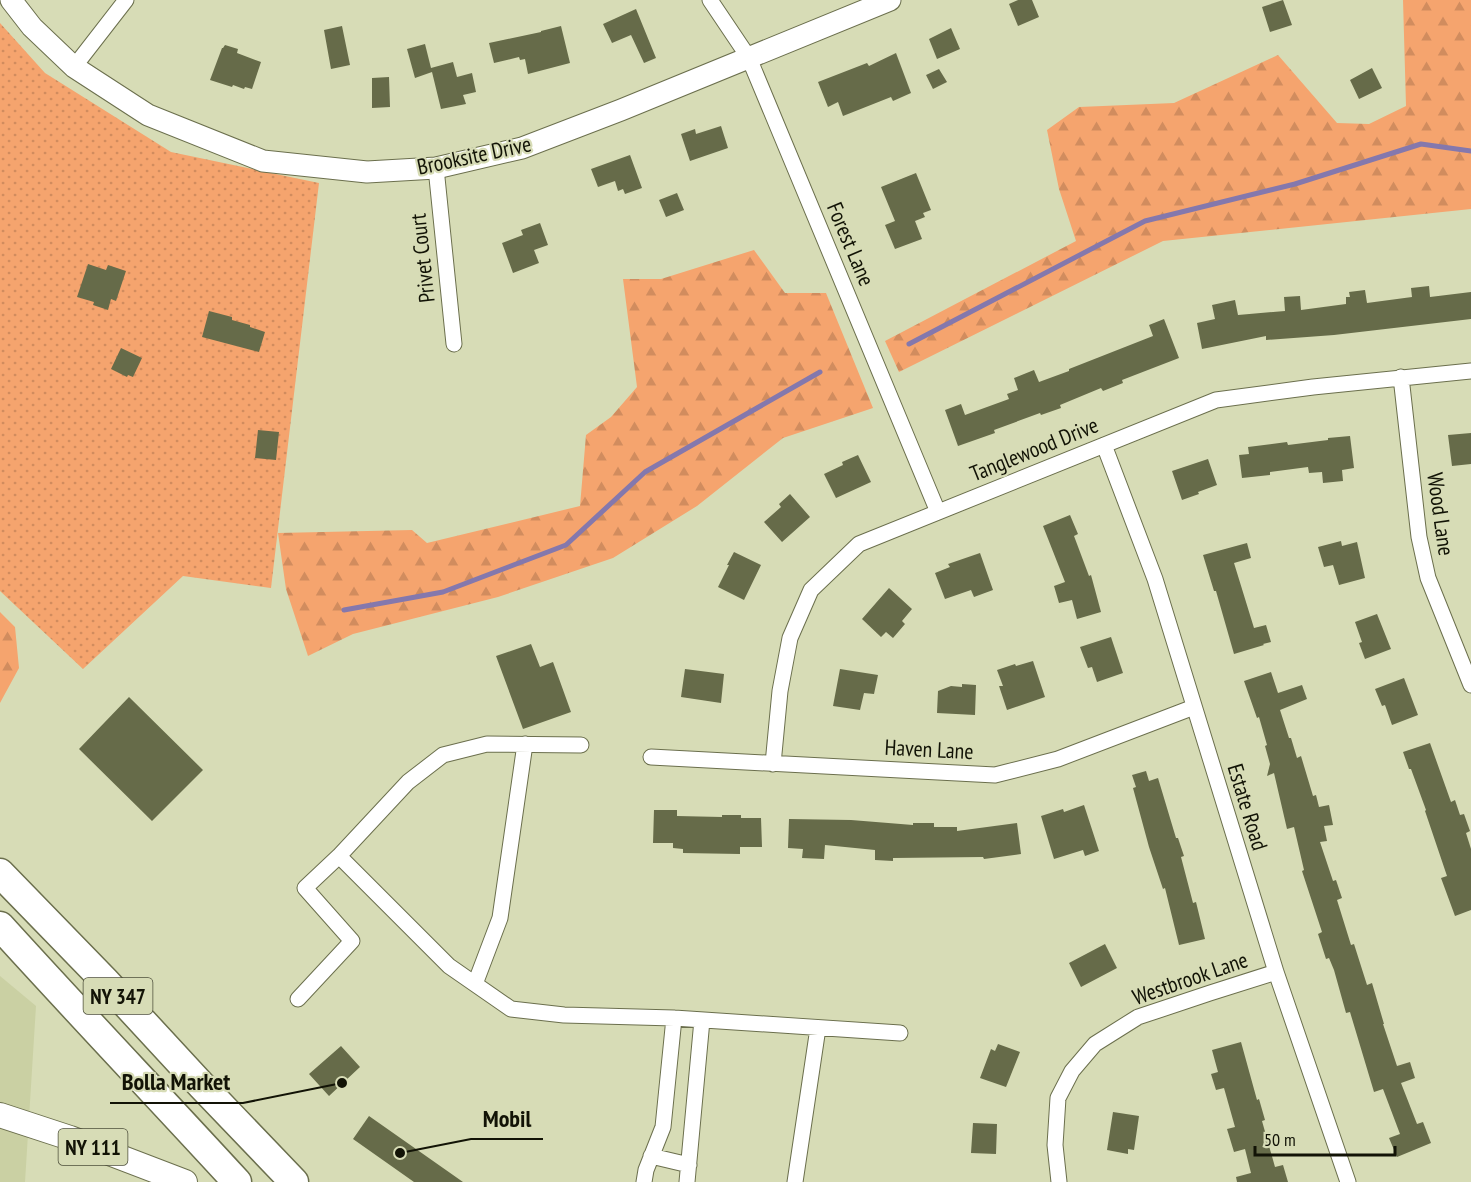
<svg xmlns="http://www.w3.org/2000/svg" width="1471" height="1182" viewBox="0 0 1471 1182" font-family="'PT Sans Narrow',sans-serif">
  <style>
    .built { fill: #cad0a3 }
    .forest { fill: url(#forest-firs) }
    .park { fill: url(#park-dots) }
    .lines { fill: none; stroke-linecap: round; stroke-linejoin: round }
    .stream { stroke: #8478ad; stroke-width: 5 }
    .building { fill: #666b49 }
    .street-casing { stroke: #6b6f4d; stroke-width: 17 }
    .secondary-casing { stroke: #6b6f4d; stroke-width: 23 }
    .primary-casing { stroke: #6b6f4d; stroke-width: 26 }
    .highway-casing { stroke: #6b6f4d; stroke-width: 31 }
    .street { stroke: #fff; stroke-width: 15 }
    .secondary { stroke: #fff; stroke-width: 21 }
    .primary { stroke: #fff; stroke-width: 24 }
    .highway { stroke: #fff; stroke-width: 28 }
    .labels { text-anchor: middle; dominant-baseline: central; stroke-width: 4.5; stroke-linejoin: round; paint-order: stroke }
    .shield { fill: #d7dcb6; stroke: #4d4f3b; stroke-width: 1.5 }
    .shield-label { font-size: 21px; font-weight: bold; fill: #121306 }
    .street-label { font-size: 22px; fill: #121306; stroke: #d7dcb6 }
    .leader { fill: none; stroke: #121306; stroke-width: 2 }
    .callout-dot { fill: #121306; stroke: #d7dcb6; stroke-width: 2 }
    .callout-label { font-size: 24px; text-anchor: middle; font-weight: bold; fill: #121306; stroke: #d7dcb6; stroke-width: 4.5; stroke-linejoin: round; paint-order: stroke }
  </style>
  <defs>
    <pattern id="forest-firs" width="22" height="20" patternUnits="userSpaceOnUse" patternTransform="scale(1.5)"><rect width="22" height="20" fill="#f5a46e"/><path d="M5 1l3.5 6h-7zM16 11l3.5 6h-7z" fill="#d18c5e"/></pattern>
    <pattern id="park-dots" width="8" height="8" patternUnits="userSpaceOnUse" patternTransform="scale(1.5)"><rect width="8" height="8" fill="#f5a46e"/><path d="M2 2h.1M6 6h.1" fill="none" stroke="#d18c5e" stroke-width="1.8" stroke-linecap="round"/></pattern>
  </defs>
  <rect width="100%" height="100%" fill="#d7dcb6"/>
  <!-- built -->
  <path class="built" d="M 0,976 L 36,1006 L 25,1182 L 0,1182 Z"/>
  <!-- forest -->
  <path class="forest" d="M 1403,0 L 1471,0 L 1471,209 L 1163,241 L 899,372 L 885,341 L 1076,241 L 1059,189 L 1047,130 L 1079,107 L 1174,103 L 1278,55 L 1337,123 L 1369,124 L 1406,106 Z
    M 754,250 L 785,293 L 826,293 L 873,408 L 783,438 L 697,506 L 613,558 L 498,597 L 353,634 L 308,656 L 286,589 L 278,533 L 412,530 L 427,543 L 580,506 L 586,435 L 611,417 L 637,387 L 623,279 L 661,279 Z
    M 0,612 L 15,627 L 19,668 L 0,703 Z"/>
  <!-- park -->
  <path class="park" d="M 0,23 L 45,73 L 171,152 L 319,183 L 271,588 L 183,576 L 83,669 L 0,591 Z"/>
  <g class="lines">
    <!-- stream -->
    <path class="stream" d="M 909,344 L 1145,221 L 1295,184 L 1421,144 L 1471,151
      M 344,610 L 443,592 L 566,545 L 645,472 L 820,372"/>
  </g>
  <!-- building -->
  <path class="building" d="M 1018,0 L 1032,0 L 1039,17 L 1018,26 L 1009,4 Z
    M 1283,0 L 1292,25 L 1270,32 L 1262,7 Z
    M 636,9 L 656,58 L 644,63 L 631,35 L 612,43 L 603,24 Z
    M 342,26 L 350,65 L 331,69 L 324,30 Z
    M 561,26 L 570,63 L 528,74 L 525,59 L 520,60 L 519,57 L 494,63 L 489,43 L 541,32 L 541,31 Z
    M 951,28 L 960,49 L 937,59 L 929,39 Z
    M 425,44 L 431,68 L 453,62 L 457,77 L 472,73 L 476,92 L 463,95 L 466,104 L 441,109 L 432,72 L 415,78 L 407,49 Z
    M 225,45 L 238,49 L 237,53 L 261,62 L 252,89 L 245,87 L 244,89 L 233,85 L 232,87 L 210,80 L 222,48 L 223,48 Z
    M 896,53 L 911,93 L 893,101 L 891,97 L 843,116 L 838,102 L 828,107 L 818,82 L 867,63 L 869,66 Z
    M 1372,68 L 1382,88 L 1359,99 L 1350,80 Z
    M 939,69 L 947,82 L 933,89 L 926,75 Z
    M 389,77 L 390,107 L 372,108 L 372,78 Z
    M 721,126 L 728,148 L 690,161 L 681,134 L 695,129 L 696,134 Z
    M 630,155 L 642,188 L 625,194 L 623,189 L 618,191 L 615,181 L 598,187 L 591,169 Z
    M 916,173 L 931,210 L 923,213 L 925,217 L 915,221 L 922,239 L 895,249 L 885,225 L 895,221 L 881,187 Z
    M 677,193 L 684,210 L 666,217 L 659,200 Z
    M 540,223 L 548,245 L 534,250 L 539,263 L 513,273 L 502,243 L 523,235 L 521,230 Z
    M 88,264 L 106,270 L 108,265 L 126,271 L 116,301 L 111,299 L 108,310 L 93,305 L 94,302 L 77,297 Z
    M 1429,286 L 1430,297 L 1471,292 L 1471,319 L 1334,335 L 1266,340 L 1266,336 L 1202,349 L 1197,323 L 1215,319 L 1212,305 L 1235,300 L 1238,315 L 1285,311 L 1284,297 L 1300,296 L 1301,310 L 1346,304 L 1346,297 L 1350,297 L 1349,292 L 1365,290 L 1367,303 L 1412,297 L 1411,288 Z
    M 209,311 L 232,317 L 232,320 L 250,325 L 250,327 L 265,332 L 259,352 L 202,337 Z
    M 1164,319 L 1179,358 L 1122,380 L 1123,383 L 1103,391 L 1101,388 L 1060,405 L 1061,408 L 1041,415 L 1040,413 L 994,430 L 995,433 L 958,446 L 945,410 L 961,404 L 965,415 L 1009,399 L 1007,394 L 1018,390 L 1014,378 L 1034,370 L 1039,382 L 1069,371 L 1069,369 L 1153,336 L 1149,325 Z
    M 121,348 L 142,358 L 133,377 L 128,375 L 127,377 L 111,369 Z
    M 258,430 L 279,432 L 276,460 L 255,458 Z
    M 1471,433 L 1471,464 L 1452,466 L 1448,435 Z
    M 1350,436 L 1354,468 L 1342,470 L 1343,481 L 1323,483 L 1322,472 L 1309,473 L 1308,467 L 1270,472 L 1270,475 L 1242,478 L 1239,455 L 1249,454 L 1248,447 L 1287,442 L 1288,445 L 1328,440 L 1328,438 Z
    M 858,455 L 871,482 L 836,498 L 824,474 L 843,465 L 842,462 Z
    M 1208,459 L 1217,485 L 1198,492 L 1199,494 L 1182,500 L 1172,471 Z
    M 790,494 L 810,517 L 782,542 L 764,522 L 781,507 L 779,504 Z
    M 1070,515 L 1078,534 L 1074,536 L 1089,576 L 1091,575 L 1101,612 L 1077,619 L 1072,600 L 1059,603 L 1054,586 L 1065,582 L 1043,526 Z
    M 1341,541 L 1342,546 L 1357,542 L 1365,578 L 1339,585 L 1333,565 L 1324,567 L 1318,547 Z
    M 1247,543 L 1251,558 L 1234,563 L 1254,628 L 1266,625 L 1271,642 L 1263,644 L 1264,645 L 1234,654 L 1216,591 L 1214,591 L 1203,555 Z
    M 734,552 L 761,565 L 744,600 L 718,587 L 729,565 L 727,565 Z
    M 980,553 L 993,590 L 974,597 L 971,590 L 945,599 L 935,573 L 950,567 L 948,564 Z
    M 889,588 L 912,609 L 902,621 L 905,624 L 893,638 L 886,632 L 881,637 L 862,619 Z
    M 1377,614 L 1391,649 L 1365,659 L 1359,643 L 1362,642 L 1355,622 Z
    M 1111,637 L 1123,673 L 1097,682 L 1092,667 L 1088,668 L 1080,647 Z
    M 531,644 L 540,667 L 553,662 L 571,712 L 523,729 L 496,656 Z
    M 1033,661 L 1045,697 L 1007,710 L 999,686 L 1003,686 L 997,670 L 1015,664 L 1016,666 Z
    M 685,669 L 724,674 L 721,703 L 681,697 Z
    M 840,669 L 878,675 L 874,694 L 864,693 L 860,710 L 833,706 Z
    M 1271,672 L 1278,693 L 1302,685 L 1307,699 L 1280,710 L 1289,738 L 1291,738 L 1297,758 L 1301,756 L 1313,796 L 1316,795 L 1319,807 L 1329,805 L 1333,825 L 1324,826 L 1327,841 L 1320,842 L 1333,881 L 1336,880 L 1342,898 L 1337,900 L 1351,945 L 1354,944 L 1367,985 L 1372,983 L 1384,1024 L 1383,1024 L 1397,1066 L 1410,1062 L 1415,1078 L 1401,1083 L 1417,1124 L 1423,1122 L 1431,1143 L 1397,1157 L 1389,1138 L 1400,1134 L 1383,1089 L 1374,1092 L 1350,1012 L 1346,1013 L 1334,970 L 1329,958 L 1326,959 L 1318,934 L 1322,932 L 1302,871 L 1304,870 L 1294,827 L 1287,829 L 1274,773 L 1267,776 L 1270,764 L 1265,746 L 1267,745 L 1259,717 L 1257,718 L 1244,681 Z
    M 1404,678 L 1418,715 L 1392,725 L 1385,705 L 1382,706 L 1375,689 Z
    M 962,684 L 976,685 L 975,715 L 937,713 L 938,691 L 951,686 L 962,687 Z
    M 129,697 L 203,770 L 152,821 L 79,749 Z
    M 1430,743 L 1451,802 L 1455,800 L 1460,815 L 1464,814 L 1470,831 L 1466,833 L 1471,849 L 1471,910 L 1455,916 L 1441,878 L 1447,876 L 1425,811 L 1426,810 L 1411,769 L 1409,769 L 1403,752 Z
    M 1146,771 L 1149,781 L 1158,778 L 1176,838 L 1178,838 L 1184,856 L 1181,857 L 1193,903 L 1196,902 L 1205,939 L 1179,945 L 1165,888 L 1163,889 L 1149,847 L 1133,788 L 1136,787 L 1132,775 Z
    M 1084,805 L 1099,851 L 1085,856 L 1083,850 L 1054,859 L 1041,816 L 1063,809 L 1064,812 Z
    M 654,810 L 677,810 L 677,816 L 722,817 L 722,815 L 741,815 L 741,818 L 761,818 L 762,847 L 740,847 L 740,854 L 683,853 L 683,849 L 673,848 L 673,843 L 653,843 Z
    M 789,819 L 851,820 L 913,825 L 913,823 L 934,823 L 934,827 L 957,827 L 957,831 L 1017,823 L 1021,854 L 984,859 L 983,857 L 893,858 L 893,861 L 875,860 L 875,850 L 825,845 L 824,859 L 802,858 L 803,849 L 788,848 Z
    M 1105,944 L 1117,968 L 1081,987 L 1069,963 Z
    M 1241,1042 L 1257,1100 L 1259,1099 L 1265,1120 L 1262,1121 L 1275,1167 L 1283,1165 L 1288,1182 L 1237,1182 L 1236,1177 L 1251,1173 L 1245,1149 L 1234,1152 L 1227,1129 L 1235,1127 L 1224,1088 L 1216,1090 L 1211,1074 L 1218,1072 L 1212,1050 Z
    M 998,1044 L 1020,1052 L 1006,1087 L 980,1078 L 991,1049 L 995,1051 Z
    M 341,1046 L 360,1067 L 329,1096 L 309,1074 Z
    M 1113,1112 L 1139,1116 L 1134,1150 L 1128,1149 L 1128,1154 L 1107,1150 Z
    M 369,1116 L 463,1182 L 414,1182 L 353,1139 Z
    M 973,1123 L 997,1124 L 996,1154 L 971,1153 Z"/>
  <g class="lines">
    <defs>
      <path id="street" d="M 710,0 L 749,58 L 938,512
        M 74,67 L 126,0
        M 436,168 L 454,344
        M 1401,377 L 1419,537 L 1428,578 L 1471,685
        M 1104,445 L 1155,579 L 1276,972 L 1348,1182
        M 651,757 L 995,775 L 1058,759 L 1194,707
        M 773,764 L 780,691 L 790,638 L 811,590 L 859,544 L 1216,400 L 1313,387 L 1471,371
        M 339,856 L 408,782 L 443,755 L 487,744 L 581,745
        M 475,984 L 500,918 L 525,744
        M 298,999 L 352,941 L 305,888 L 339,856 L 449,966 L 511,1009 L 564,1015 L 674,1018 L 900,1033
        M 651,1156 L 689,1165
        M 644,1182 L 646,1170 L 663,1127 L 674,1018
        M 687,1182 L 702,1020
        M 795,1182 L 818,1028
        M 1059,1182 L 1055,1145 L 1058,1098 L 1072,1071 L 1095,1044 L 1138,1017 L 1210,993 L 1276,972"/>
      <path id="secondary" d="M 11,0 L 32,27 L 74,67 L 148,115 L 263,161 L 367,172 L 436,168 L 522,148 L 621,110 L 890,0"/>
      <path id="primary" d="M 0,1115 L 70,1138 L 185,1182"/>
      <path id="highway" d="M 0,873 L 105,981 L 202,1086 L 294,1182
        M 0,926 C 78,1012 158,1096 237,1182"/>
    </defs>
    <!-- street casing -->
    <use href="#street" class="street-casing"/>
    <!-- secondary casing -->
    <use href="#secondary" class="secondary-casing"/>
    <!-- primary casing -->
    <use href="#primary" class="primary-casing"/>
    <!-- highway casing -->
    <use href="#highway" class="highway-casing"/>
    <!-- street -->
    <use href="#street" class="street"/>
    <!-- secondary -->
    <use href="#secondary" class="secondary"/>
    <!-- primary -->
    <use href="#primary" class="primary"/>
    <!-- highway -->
    <use href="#highway" class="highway"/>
  </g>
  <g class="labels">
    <!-- shield labels -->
    <g class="shield">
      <rect x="83.5" y="978" width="69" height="36" rx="4.5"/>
      <rect x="58.5" y="1129" width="69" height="36" rx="4.5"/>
    </g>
    <g class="shield-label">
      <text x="118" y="996">NY 347</text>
      <text x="93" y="1147">NY 111</text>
    </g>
    <!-- street labels -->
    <g class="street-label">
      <text transform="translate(474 155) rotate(-12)">Brooksite Drive</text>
      <text transform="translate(851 244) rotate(67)">Forest Lane</text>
      <text transform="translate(422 258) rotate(-96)">Privet Court</text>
      <text transform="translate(1034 449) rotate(-22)">Tanglewood Drive</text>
      <text transform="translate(1441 514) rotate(82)">Wood Lane</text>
      <text transform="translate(929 749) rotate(3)">Haven Lane</text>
      <text transform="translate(1248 807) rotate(73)">Estate Road</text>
      <text transform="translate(1190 978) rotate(-19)">Westbrook Lane</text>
    </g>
  </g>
  <!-- callouts -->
  <path class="leader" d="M342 1083L243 1103H110M400 1153L471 1139H543"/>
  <g class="callout-dot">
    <circle cx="342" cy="1083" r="6"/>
    <circle cx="400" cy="1153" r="6"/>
  </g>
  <g class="callout-label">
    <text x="176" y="1090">Bolla Market</text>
    <text x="507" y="1127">Mobil</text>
  </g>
  <!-- scale -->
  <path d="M1255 1146v9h140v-9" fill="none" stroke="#121306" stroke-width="3"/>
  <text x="1264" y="1146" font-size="18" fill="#121306" stroke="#d7dcb6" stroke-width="4.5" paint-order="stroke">50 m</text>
</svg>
